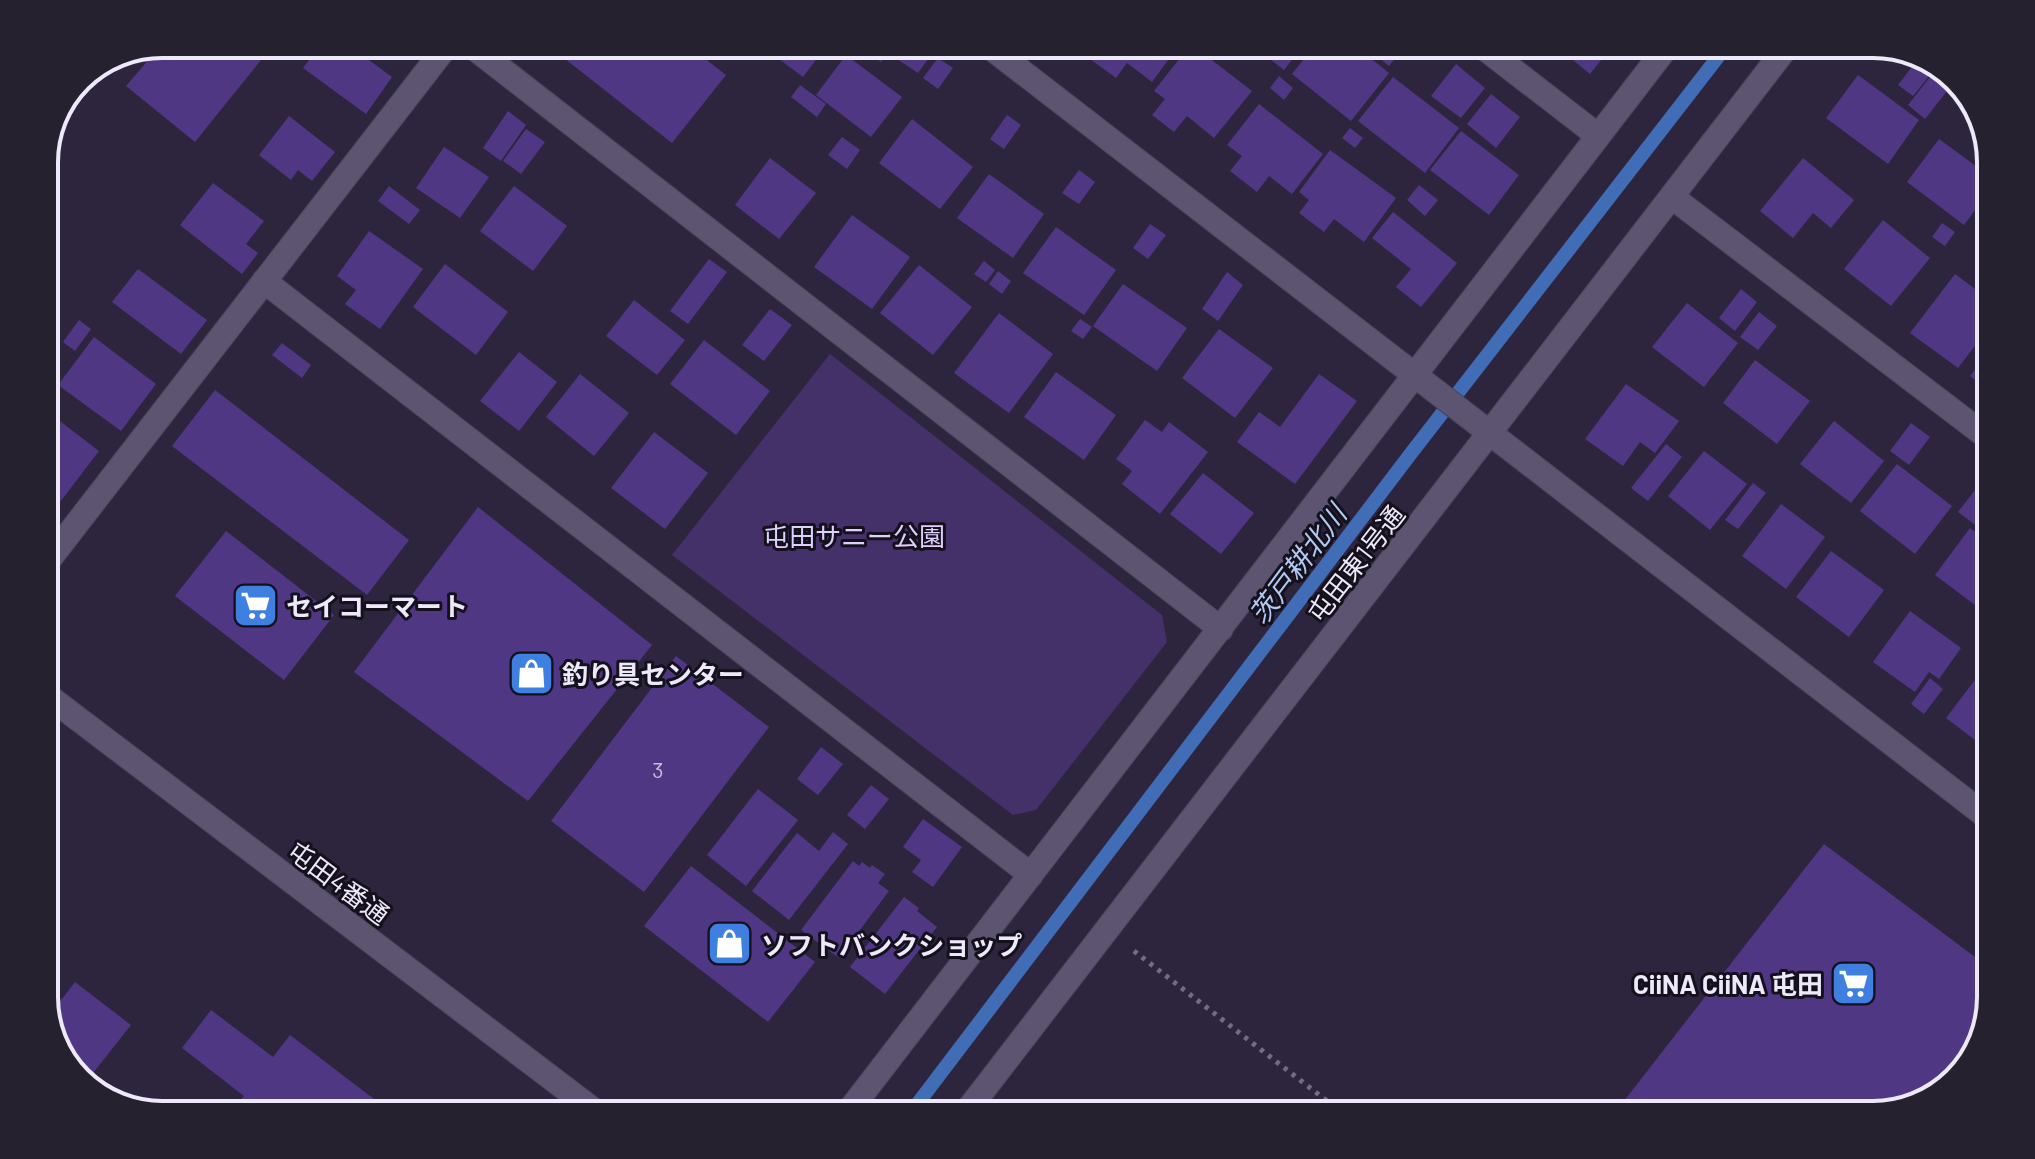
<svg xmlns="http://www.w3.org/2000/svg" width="2035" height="1159" viewBox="0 0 2035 1159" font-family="Barlow,'Noto Sans JP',sans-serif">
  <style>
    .green { fill: #45316a }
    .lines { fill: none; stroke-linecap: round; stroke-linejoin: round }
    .stream { stroke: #406db5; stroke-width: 14 }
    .building { fill: #4f3784 }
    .minor-casing { stroke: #494257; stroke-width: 26 }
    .path { stroke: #736c82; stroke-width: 5; stroke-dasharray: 4 6; stroke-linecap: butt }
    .minor { stroke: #5c5471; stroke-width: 24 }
    .labels { text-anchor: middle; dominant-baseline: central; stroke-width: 6; stroke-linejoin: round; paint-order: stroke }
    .number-label { font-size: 22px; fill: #c6bcdc }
    .park-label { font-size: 26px; fill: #dcd0fc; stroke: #14101c }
    .street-label { font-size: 26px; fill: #eee9fa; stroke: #14101c }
    .poi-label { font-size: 26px; font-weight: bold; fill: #eee9fa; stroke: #14101c; text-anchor: start }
    .water-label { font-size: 28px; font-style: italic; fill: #b1caf1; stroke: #14101c }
    .rim { fill: none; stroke: #eee9fa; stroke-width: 4 }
  </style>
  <rect width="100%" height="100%" fill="#2d253e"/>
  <!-- green -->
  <path class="green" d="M 830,354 L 1162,615 L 1167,642 L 1036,810 L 1013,815 L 672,555 Z"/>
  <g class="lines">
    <!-- stream -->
    <path class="stream" d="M 909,1115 L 1412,452 L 1728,44"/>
  </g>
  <!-- building -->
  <path class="building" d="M 162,44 L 274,44 L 195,142 L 126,86 Z
    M 321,44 L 347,44 L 392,77 L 366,114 L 303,68 Z
    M 546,44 L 686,44 L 726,75 L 672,143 Z
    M 759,44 L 828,44 L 803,77 Z
    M 864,44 L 883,44 L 890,49 L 881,62 L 861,48 Z
    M 908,44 L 938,45 L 918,73 L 897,59 Z
    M 1094,44 L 1180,44 L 1152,82 L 1127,63 L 1116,78 L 1086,56 Z
    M 1191,44 L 1252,91 L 1214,138 L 1187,116 L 1174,132 L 1152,115 L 1165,99 L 1154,91 Z
    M 1250,44 L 1304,44 L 1284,70 Z
    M 1316,44 L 1353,44 L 1389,73 L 1351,121 L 1292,74 Z
    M 1361,44 L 1407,44 L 1389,66 Z
    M 1559,44 L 1614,44 L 1590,74 L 1557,47 Z
    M 846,55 L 902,97 L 871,137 L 816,95 Z
    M 938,58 L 953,68 L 938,89 L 923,78 Z
    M 1918,59 L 1934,70 L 1913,96 L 1898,85 Z
    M 1456,64 L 1485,88 L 1461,118 L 1431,96 Z
    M 1937,68 L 1954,82 L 1925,119 L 1908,105 Z
    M 1858,75 L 1919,120 L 1888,164 L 1826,118 Z
    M 1279,76 L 1293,88 L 1284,100 L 1270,88 Z
    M 1393,77 L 1459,128 L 1425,173 L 1358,121 Z
    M 800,85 L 826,104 L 817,117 L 791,97 Z
    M 1491,94 L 1520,117 L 1496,148 L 1467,124 Z
    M 1259,104 L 1323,154 L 1292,194 L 1269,176 L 1257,192 L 1230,171 L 1242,156 L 1227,145 Z
    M 508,111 L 526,125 L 501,161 L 483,148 Z
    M 1007,115 L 1021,125 L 1004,149 L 990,139 Z
    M 289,116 L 335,152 L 312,181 L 298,170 L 291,180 L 259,155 Z
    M 912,119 L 973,167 L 940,209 L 879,163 Z
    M 1350,128 L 1363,138 L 1355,148 L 1342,138 Z
    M 526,129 L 545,142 L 521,174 L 503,161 Z
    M 1461,131 L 1519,175 L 1489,215 L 1430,170 Z
    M 842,137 L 860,150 L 847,169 L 828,155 Z
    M 1939,139 L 1991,177 L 1991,189 L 1964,225 L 1907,182 Z
    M 444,147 L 489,177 L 460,218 L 416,188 Z
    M 1330,150 L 1396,198 L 1364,242 L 1334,219 L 1324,232 L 1299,213 L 1309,200 L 1299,192 Z
    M 770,158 L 816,193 L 779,239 L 735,205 Z
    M 1803,158 L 1854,200 L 1831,228 L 1813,213 L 1793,238 L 1760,211 Z
    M 1079,170 L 1095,182 L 1079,204 L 1062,193 Z
    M 989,174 L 1044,214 L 1013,258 L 957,218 Z
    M 213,183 L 264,221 L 246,244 L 258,253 L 242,274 L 180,225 Z
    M 1419,185 L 1438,200 L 1425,216 L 1407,200 Z
    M 389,186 L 420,210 L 409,224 L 378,201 Z
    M 514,186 L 567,226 L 533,271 L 480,231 Z
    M 1393,212 L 1457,263 L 1421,307 L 1396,287 L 1411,269 L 1372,238 Z
    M 852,215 L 910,257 L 872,309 L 814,267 Z
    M 44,219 L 59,230 L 44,250 Z
    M 1883,220 L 1930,258 L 1891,306 L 1844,269 Z
    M 1942,223 L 1955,232 L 1945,246 L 1932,237 Z
    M 1150,224 L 1166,235 L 1148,259 L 1133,248 Z
    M 1056,227 L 1116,270 L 1084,315 L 1023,273 Z
    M 369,231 L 423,269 L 380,329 L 345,304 L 356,290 L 337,276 Z
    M 709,259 L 727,272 L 688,324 L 670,311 Z
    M 984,261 L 995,270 L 986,282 L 974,274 Z
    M 445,264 L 508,312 L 476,355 L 413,307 Z
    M 919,265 L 972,307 L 933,355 L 880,313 Z
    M 138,269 L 207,320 L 181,354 L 112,302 Z
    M 998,271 L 1011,281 L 1002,294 L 989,284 Z
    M 1227,272 L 1243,285 L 1218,321 L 1202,309 Z
    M 1955,274 L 1991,301 L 1991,325 L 1958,368 L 1910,333 Z
    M 1123,284 L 1187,328 L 1157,371 L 1093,326 Z
    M 1741,289 L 1757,302 L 1735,331 L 1719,318 Z
    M 634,300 L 685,340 L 657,375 L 606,336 Z
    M 1687,303 L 1738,343 L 1704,387 L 1652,347 Z
    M 770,309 L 792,325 L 764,361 L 742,345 Z
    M 1759,312 L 1777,326 L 1758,350 L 1740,337 Z
    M 999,313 L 1053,354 L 1009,413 L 954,373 Z
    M 1080,319 L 1092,327 L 1083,339 L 1071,331 Z
    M 79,320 L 91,329 L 75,351 L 63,342 Z
    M 1219,329 L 1273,368 L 1235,418 L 1182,378 Z
    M 94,337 L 156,384 L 121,431 L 58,385 Z
    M 704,340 L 770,391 L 736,435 L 670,384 Z
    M 282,343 L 311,365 L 302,378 L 272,355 Z
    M 1991,350 L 1991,392 L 1970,376 Z
    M 519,352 L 557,382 L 519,431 L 480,401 Z
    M 1755,360 L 1810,401 L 1777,444 L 1723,403 Z
    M 1056,372 L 1116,415 L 1084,460 L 1024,417 Z
    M 580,374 L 629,413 L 594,456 L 546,417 Z
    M 1319,374 L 1357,401 L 1295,484 L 1237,442 L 1259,412 L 1280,427 Z
    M 1626,384 L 1679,421 L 1655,453 L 1640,442 L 1623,466 L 1585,439 Z
    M 215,390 L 409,540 L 367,595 L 172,446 Z
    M 44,409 L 99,451 L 44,523 Z
    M 1145,420 L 1162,432 L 1169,422 L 1208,452 L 1160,514 L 1122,484 L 1132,471 L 1116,459 Z
    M 1834,421 L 1884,461 L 1851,503 L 1800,464 Z
    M 1911,423 L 1930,437 L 1909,465 L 1890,451 Z
    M 654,432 L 708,473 L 665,529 L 611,488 Z
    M 1666,444 L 1682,457 L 1648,501 L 1631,488 Z
    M 1704,451 L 1747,484 L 1710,530 L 1668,496 Z
    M 1897,464 L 1952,506 L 1915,554 L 1860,511 Z
    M 1203,473 L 1254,513 L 1221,554 L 1170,514 Z
    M 1985,477 L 1991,483 L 1991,518 L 1982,530 L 1958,512 Z
    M 1753,483 L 1766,493 L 1738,529 L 1725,520 Z
    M 1781,504 L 1825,537 L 1786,589 L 1742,556 Z
    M 478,507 L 652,645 L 528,801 L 354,672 Z
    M 1970,528 L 1991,543 L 1991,617 L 1935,575 Z
    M 226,531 L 334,615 L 284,680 L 175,596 Z
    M 1831,551 L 1884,590 L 1849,637 L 1796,597 Z
    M 1910,611 L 1961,648 L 1939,679 L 1929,672 L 1915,692 L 1873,662 Z
    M 676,656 L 769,727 L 644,892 L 551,821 Z
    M 1984,668 L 1991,673 L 1991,752 L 1946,718 Z
    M 1930,678 L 1943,689 L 1924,714 L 1911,704 Z
    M 821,747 L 843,764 L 818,795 L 797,779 Z
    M 871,785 L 889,799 L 865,829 L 847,815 Z
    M 758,789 L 798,820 L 746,886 L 707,855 Z
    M 923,819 L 962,847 L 933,887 L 912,872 L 921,860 L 903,847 Z
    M 833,832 L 848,844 L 789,920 L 752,891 L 797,833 L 819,851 Z
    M 1824,844 L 1991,969 L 1991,997 L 1975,1055 L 1932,1099 L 1873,1115 L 1613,1115 Z
    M 853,861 L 859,866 L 862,862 L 870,868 L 872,865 L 885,874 L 878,883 L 889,891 L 839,958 L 801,930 Z
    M 691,866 L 815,962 L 768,1022 L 644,926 Z
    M 904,897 L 919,908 L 917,911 L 937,927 L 885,994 L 850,967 Z
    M 75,982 L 131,1025 L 86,1082 L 60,1056 L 48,1017 Z
    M 211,1010 L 273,1057 L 290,1035 L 395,1115 L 229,1115 L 244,1096 L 182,1048 Z"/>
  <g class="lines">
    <defs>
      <path id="minor" d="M 469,44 L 1221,629
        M 986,44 L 1991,820
        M 1479,44 L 1597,135
        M 1672,197 L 1991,440
        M 264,281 L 1031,875
        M 44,566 L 448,44
        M 44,693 L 600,1115
        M 846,1115 L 1669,44
        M 964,1115 L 1789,44"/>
    </defs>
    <!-- minor casing -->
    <use href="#minor" class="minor-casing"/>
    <!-- path -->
    <path class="path" d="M 1134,951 L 1345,1115"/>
    <!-- minor -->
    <use href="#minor" class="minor"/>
  </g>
  <!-- icons -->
  <defs>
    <symbol id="supermarket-square" viewBox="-11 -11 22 22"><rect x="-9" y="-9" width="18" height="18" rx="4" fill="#3f7fe0" stroke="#14101c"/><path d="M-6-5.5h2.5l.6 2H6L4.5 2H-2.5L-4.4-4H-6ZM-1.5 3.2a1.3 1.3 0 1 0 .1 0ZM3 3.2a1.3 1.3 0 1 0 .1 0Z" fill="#fff"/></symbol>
    <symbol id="shop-square" viewBox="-11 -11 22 22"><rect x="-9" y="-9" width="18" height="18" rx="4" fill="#3f7fe0" stroke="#14101c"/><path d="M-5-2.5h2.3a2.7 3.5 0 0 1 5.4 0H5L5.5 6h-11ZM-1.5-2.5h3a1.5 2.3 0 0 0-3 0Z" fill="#fff"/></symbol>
  </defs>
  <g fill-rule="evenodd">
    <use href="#supermarket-square" x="230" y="580" width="51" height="51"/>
    <use href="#shop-square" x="506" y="648" width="51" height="51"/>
    <use href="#shop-square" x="704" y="918" width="51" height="51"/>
    <use href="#supermarket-square" x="1828" y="958" width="51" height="51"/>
  </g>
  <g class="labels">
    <!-- number labels -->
    <g class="number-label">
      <text x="658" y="769">3</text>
    </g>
    <!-- park labels -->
    <g class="park-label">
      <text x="854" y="535">屯田サニー公園</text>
    </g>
    <!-- street labels -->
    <g class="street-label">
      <text transform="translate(1355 563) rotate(-52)">屯田東1号通</text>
      <text transform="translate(339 882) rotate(37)">屯田4番通</text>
    </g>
    <!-- poi labels -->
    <g class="poi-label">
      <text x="286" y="605">セイコーマート</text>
      <text x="562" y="673">釣り具センター</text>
      <text x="761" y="944">ソフトバンクショップ</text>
      <text x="1823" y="983" text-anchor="end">CiiNA CiiNA 屯田</text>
    </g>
    <!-- water labels -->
    <g class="water-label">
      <text transform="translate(1297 564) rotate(-53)">茨戸耕北川</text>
    </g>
  </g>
  <!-- crop -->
  <path d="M0 0H2035V1159H0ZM162 58H1873A104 104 0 0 1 1977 162V997A104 104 0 0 1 1873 1101H162A104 104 0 0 1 58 997V162A104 104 0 0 1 162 58Z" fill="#25212e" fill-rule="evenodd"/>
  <path class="rim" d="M162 58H1873A104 104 0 0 1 1977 162V997A104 104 0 0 1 1873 1101H162A104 104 0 0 1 58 997V162A104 104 0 0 1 162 58Z"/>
</svg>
